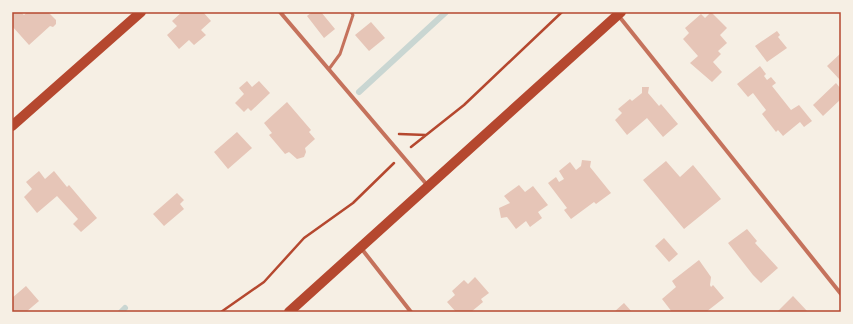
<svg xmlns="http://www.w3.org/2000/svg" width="853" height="324" viewBox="0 0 853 324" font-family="'Exo 2',sans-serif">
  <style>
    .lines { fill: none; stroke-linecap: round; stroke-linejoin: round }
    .stream { stroke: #c9d6d2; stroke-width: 6 }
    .building { fill: #e6c5b7 }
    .path { stroke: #b5482f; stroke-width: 2.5 }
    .service { stroke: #c5725c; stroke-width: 3 }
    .minor { stroke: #c5725c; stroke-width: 4 }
    .primary { stroke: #b5482f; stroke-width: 10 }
    .neatline { fill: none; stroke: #b5482f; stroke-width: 1.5 }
  </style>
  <rect width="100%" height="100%" fill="#f6efe4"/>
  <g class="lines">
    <!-- stream -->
    <path class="stream" d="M 359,92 L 446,12
      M 121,312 L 125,308"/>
  </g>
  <!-- building -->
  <path class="building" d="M 12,12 L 21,12 L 24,15 L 27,12 L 48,12 L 56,20 L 56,24 L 53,27 L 50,26 L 29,45 L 12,26 Z
    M 182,12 L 203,12 L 211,21 L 201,30 L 206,35 L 194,45 L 189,40 L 179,49 L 167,35 L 177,26 L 172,21 Z
    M 312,12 L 321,12 L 335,29 L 324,38 L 307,16 Z
    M 711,12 L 727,28 L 720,35 L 727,43 L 718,51 L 721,54 L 713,62 L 722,72 L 712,82 L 690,63 L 698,56 L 683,39 L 689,33 L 685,28 L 701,14 L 705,18 Z
    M 371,22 L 385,38 L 369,51 L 355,35 Z
    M 777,31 L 780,35 L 778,37 L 787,48 L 767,62 L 755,46 Z
    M 841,53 L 841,81 L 827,66 Z
    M 760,66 L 766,74 L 764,76 L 767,80 L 771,77 L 776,83 L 772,86 L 791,110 L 799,105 L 812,121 L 804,127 L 800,122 L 783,136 L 778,130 L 776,132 L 762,114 L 766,110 L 753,93 L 748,97 L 737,84 Z
    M 247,81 L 252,87 L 259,81 L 270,93 L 251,111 L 248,108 L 244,112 L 235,103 L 244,94 L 239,88 Z
    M 836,83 L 841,89 L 841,99 L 823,116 L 813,105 Z
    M 642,87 L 649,87 L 648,93 L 659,106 L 661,104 L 678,124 L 663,137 L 647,118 L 627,135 L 615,120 L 622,113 L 618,109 L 630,99 L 632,101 L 642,93 Z
    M 287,102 L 311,130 L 309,132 L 315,139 L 305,148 L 306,152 L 304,157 L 297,159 L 289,152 L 285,154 L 269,135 L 272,133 L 264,123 Z
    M 237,132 L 252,148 L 228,169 L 214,152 Z
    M 582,160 L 591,161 L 590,167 L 611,193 L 596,204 L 594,202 L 571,219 L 564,210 L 567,208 L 548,183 L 556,177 L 559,182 L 564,179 L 559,171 L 570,162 L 576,170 L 581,166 Z
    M 666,161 L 680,177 L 693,165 L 721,199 L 684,229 L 643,180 Z
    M 39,171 L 45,179 L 54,171 L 67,187 L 69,185 L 97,218 L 81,232 L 73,224 L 78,219 L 57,196 L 37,213 L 24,197 L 32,189 L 26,182 Z
    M 519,185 L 525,192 L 533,186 L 548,205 L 538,212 L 542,218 L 530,227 L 526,221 L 516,229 L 507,217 L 501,218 L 499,208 L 510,203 L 504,196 Z
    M 177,193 L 184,200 L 180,204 L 184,209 L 164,226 L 153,214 Z
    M 747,229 L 757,241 L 755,243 L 778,268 L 761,283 L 753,275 L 728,243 Z
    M 664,238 L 678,254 L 669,262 L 655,246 Z
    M 699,260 L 711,277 L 710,285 L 711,287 L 713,285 L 724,298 L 706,312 L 672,312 L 662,299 L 676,287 L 672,281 Z
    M 475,277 L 489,293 L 481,299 L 483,302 L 471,312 L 456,312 L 447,302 L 455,295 L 452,291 L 464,280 L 468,284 Z
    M 26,286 L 39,301 L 26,312 L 12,312 L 12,298 Z
    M 793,296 L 808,312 L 777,312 Z
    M 624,303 L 632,312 L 614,312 Z"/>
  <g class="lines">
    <!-- path -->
    <path class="path" d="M 399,134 L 426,135
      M 411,147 L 464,105 L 562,12
      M 221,312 L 264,282 L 304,238 L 353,203 L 394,163"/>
    <!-- service -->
    <path class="service" d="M 329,69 L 340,54 L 353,15 L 351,12"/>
    <!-- minor -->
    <path class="minor" d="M 280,12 L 428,186
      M 618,15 L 841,294
      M 361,248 L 411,312"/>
    <!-- primary -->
    <path class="primary" d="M 12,126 L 141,12
      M 289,312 L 621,12"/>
  </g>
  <!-- border -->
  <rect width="853" height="324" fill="none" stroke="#f6efe4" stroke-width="26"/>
  <rect x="13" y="13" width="827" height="298" class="neatline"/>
</svg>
